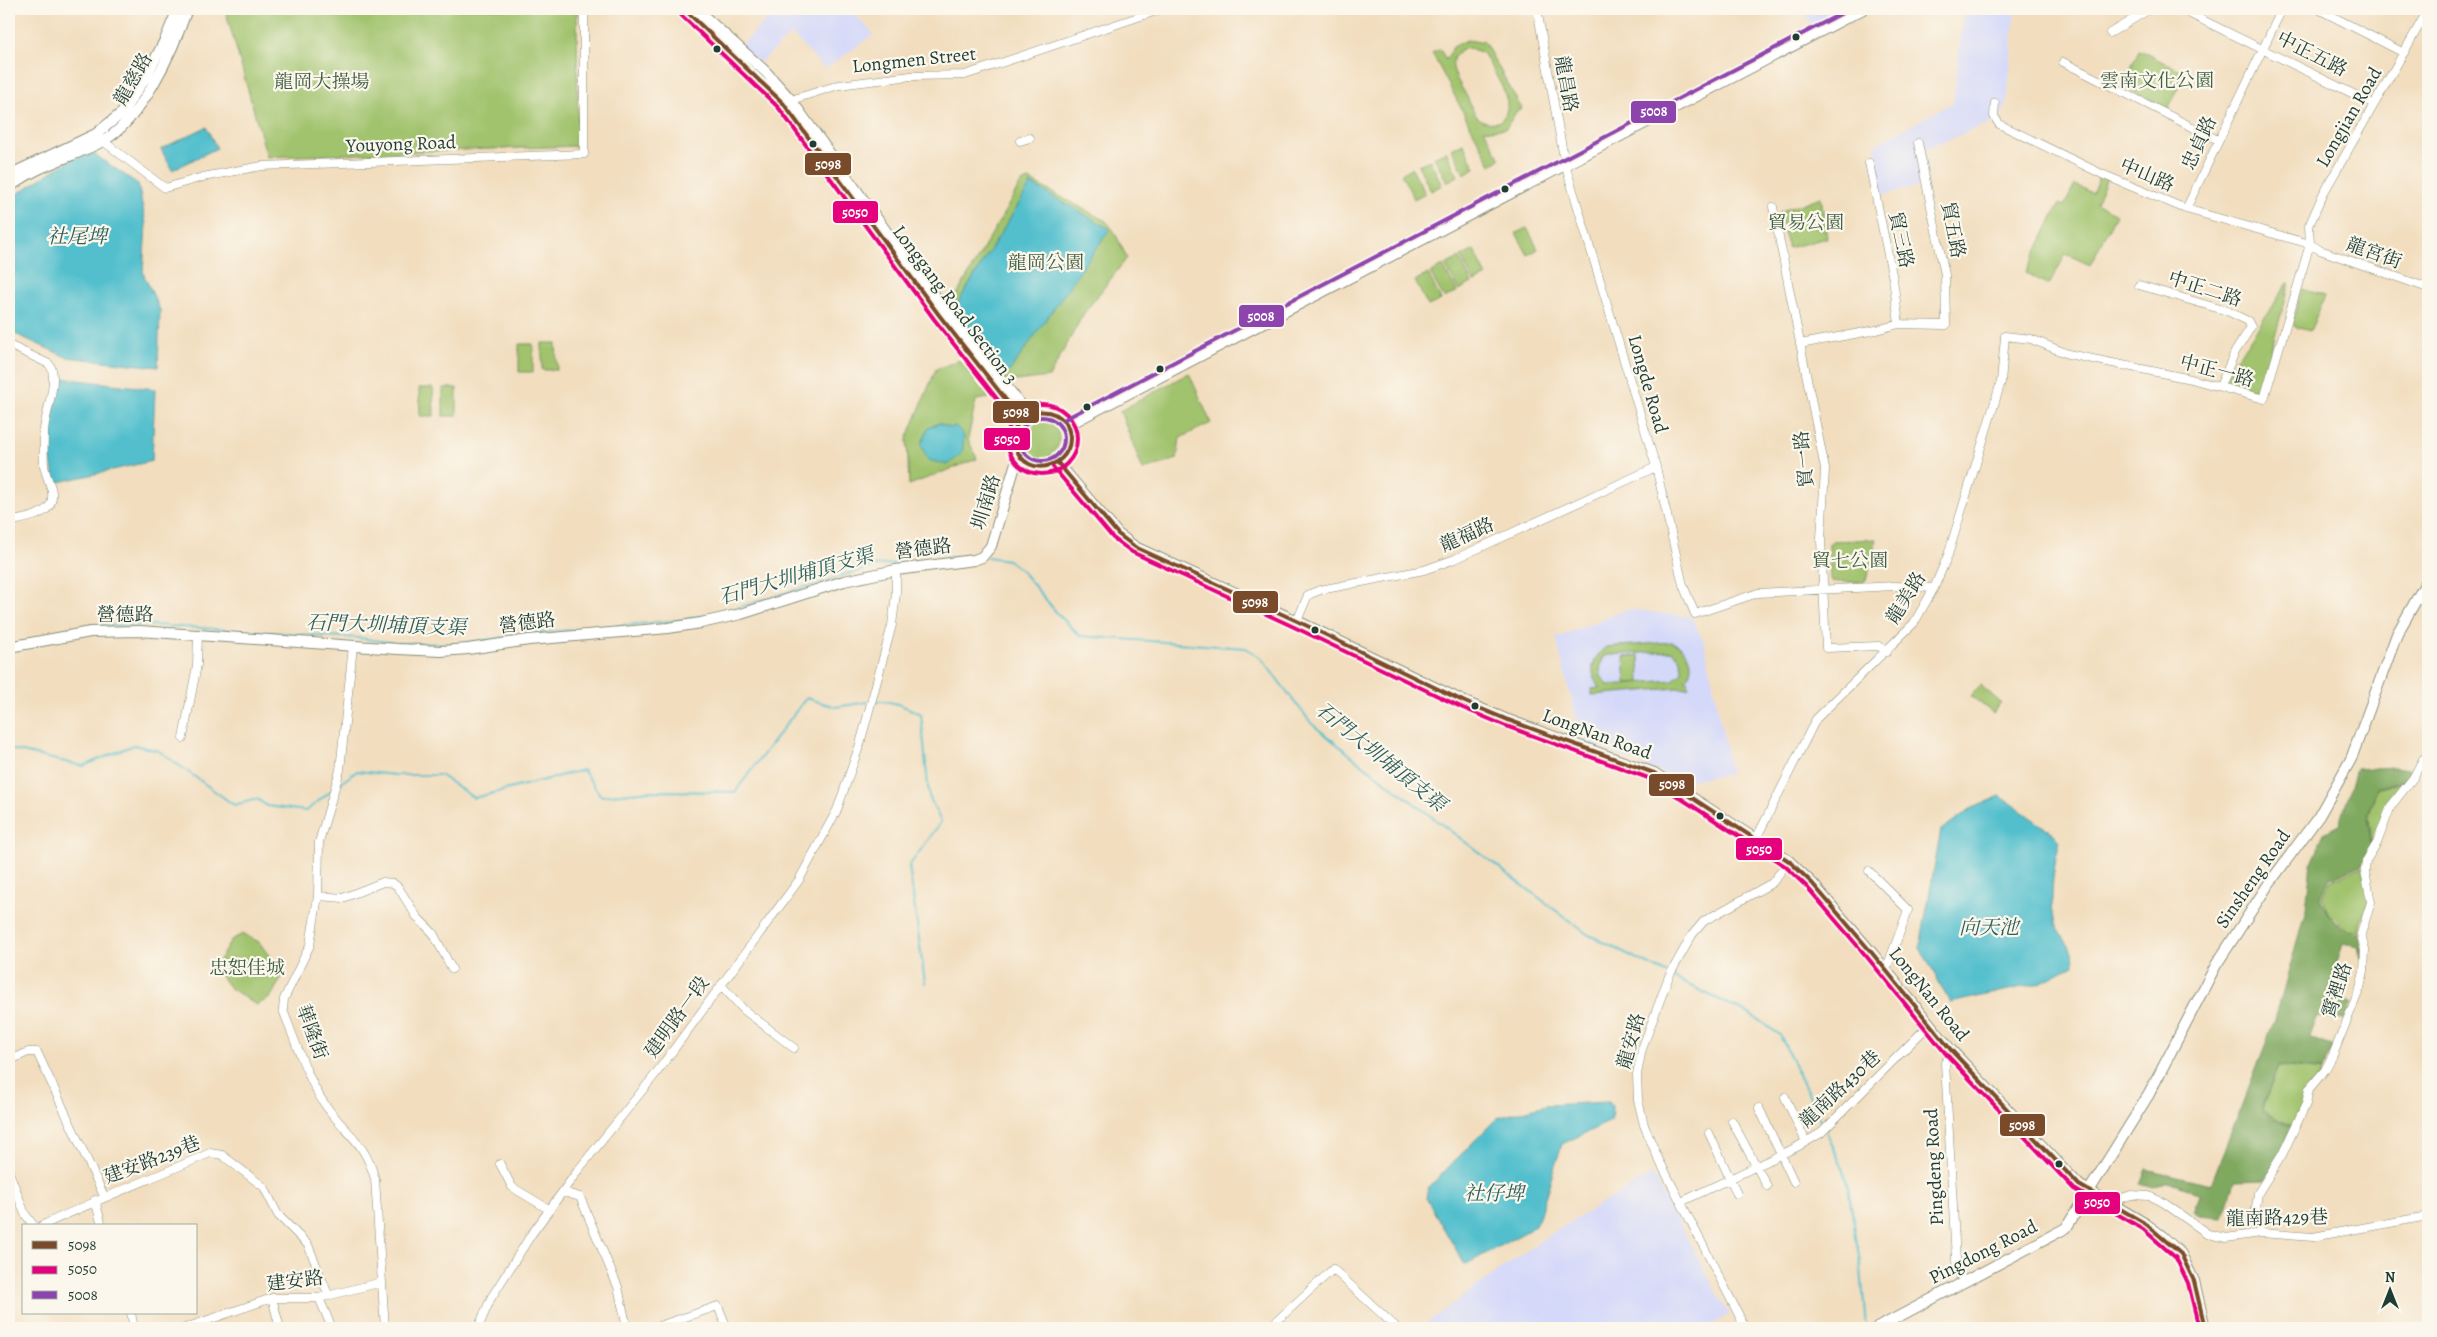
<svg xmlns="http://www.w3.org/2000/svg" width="2437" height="1337" viewBox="0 0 2437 1337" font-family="Alegreya,'Noto Serif TC',serif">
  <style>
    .built { fill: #d4d8f9 }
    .green { fill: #a1c36d; stroke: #608050; fill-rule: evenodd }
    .forest { fill: #80a960; stroke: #50734a }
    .water { fill: #53bfcd; stroke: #397e80 }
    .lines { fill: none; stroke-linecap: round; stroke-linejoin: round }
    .stream { stroke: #53bfcd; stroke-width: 2 }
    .street-casing { stroke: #888e7a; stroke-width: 9 }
    .secondary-casing { stroke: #888e7a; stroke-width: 12 }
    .street { stroke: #fff; stroke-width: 8 }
    .secondary { stroke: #fff; stroke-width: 10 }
    .bus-1-casing { stroke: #fbf7ec; stroke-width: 8 }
    .bus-2-casing { stroke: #fbf7ec; stroke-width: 8 }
    .bus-3-casing { stroke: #fbf7ec; stroke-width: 8 }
    .bus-1 { stroke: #7a4b2a; stroke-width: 4 }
    .bus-2 { stroke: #e5007d; stroke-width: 4 }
    .bus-3 { stroke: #8e44ad; stroke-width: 4 }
    .bus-dot { fill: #1f3d34; stroke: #fbf7ec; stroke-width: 2 }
    .labels { text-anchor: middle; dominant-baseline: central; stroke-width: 4.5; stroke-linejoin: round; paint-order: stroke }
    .street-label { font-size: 19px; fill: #1f3d34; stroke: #fbf7ec }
    .park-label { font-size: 19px; fill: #405e42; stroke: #fbf7ec }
    .water-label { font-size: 20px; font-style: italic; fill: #2c5e5a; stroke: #fbf7ec }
    .line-badge { stroke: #fbf7ec; stroke-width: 2 }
    .badge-label { font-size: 14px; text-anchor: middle; font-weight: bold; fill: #fff }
  </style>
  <rect width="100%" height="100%" fill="#fbf7ec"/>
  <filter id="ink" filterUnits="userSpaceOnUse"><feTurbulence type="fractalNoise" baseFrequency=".02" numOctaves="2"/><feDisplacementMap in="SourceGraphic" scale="10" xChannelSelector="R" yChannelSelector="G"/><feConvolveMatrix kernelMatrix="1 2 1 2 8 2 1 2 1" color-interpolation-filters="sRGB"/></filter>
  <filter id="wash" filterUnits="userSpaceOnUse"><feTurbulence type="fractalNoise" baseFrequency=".0096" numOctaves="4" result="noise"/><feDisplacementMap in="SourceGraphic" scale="20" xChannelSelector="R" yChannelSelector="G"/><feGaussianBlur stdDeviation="1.12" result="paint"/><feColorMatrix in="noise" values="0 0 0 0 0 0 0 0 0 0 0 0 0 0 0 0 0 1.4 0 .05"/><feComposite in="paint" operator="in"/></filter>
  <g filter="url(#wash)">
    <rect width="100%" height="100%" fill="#f2debf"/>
    <!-- built -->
    <path class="built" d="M 778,9 L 849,9 L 874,34 L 825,69 L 792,34 L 759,63 L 740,46 Z
      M 1802,9 L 1844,9 L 1812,26 Z
      M 1964,9 L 2015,9 L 2007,105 L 1998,120 L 1924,149 L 1928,184 L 1882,195 L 1875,145 L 1953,102 Z
      M 1628,609 L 1691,617 L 1705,644 L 1731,774 L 1682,781 L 1582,740 L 1556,638 Z
      M 1652,1174 L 1729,1314 L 1706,1328 L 1424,1328 L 1422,1326 L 1547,1236 Z"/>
    <!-- green -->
    <path class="green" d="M 225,9 L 577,9 L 578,146 L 267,157 Z
      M 1467,40 L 1480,42 L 1483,40 L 1522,109 L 1516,112 L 1506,128 L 1492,130 L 1484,129 L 1500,159 L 1491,165 L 1432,53 L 1440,49 L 1446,60 L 1453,47 ZM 1468,48 L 1481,52 L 1486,58 C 1495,76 1520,106 1499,122 C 1492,123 1485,123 1480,119 C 1473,115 1470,102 1466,95 C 1457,79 1440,55 1468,48 Z
      M 2139,50 L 2186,73 L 2168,109 L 2122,86 Z
      M 1463,143 L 1475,168 L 1464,174 L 1452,149 Z
      M 1446,151 L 1458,176 L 1447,182 L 1434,157 Z
      M 1430,160 L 1442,185 L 1431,191 L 1418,165 Z
      M 1412,168 L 1425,193 L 1414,199 L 1401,174 Z
      M 2100,175 L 2107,178 L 2096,203 L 2116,214 L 2090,265 L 2066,254 L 2049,285 L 2026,273 L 2059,204 L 2064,206 L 2075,185 L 2092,193 Z
      M 1029,180 L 1106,221 L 1114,231 L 1127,258 L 1084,313 L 1049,377 L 1007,382 L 951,305 L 1021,183 Z
      M 1821,197 L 1827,238 L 1788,248 L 1779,212 Z
      M 1527,228 L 1538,249 L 1528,255 L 1516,233 Z
      M 1474,250 L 1487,276 L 1474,282 L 1461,257 Z
      M 1459,258 L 1472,283 L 1459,290 L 1445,265 Z
      M 1443,266 L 1457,292 L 1444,298 L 1430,273 Z
      M 1428,274 L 1441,300 L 1428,306 L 1415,281 Z
      M 2288,283 L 2290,283 L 2260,388 L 2249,390 L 2225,383 L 2225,376 Z
      M 2302,289 L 2325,296 L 2310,331 L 2295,327 L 2292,321 Z
      M 542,343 L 556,343 L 557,370 L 542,370 Z
      M 519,344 L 533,344 L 533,372 L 519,372 Z
      M 960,360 L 989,398 L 976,400 L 968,439 L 977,459 L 909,485 L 907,439 L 936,369 Z
      M 1189,373 L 1211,423 L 1180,438 L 1177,459 L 1143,470 L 1120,411 Z
      M 419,388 L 433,388 L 434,416 L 420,416 Z
      M 443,388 L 457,388 L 457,416 L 443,416 Z
      M1019 439a20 20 0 1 1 40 0a20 20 0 1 1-40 0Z
      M 1876,539 L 1868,577 L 1864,582 L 1833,582 L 1830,579 L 1829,544 L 1832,541 Z
      M 1673,642 C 1690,650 1697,665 1685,681 L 1688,680 L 1689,687 L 1592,695 L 1592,689 L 1599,688 C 1589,672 1591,659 1606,647 ZM 1672,651 C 1680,657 1682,662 1682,672 L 1673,680 L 1608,685 L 1601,676 L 1600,669 L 1603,658 L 1608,655 Z
      M 1639,655 L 1640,682 L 1626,683 L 1624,657 Z
      M 1980,685 L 2001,703 L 1993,713 L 1971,696 Z
      M 2411,779 L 2388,807 L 2372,847 L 2369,815 L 2377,788 Z
      M 2363,866 C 2365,876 2369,889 2369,899 C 2368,911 2359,919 2360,931 L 2348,930 L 2328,913 L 2323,897 L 2330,881 Z
      M 243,934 L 259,942 L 281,972 L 282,977 L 270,998 L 256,1005 L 229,987 L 215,968 L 231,940 Z
      M 2278,1066 L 2322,1071 L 2294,1127 L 2262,1110 Z"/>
    <!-- forest -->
    <path class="forest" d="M 2394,767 L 2415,770 L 2411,778 L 2377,787 L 2368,815 L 2371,847 L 2363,864 L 2329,879 L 2321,897 C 2327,916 2338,930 2359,933 L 2364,967 L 2358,947 L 2343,944 L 2327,995 L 2352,1003 L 2344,1020 L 2317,1016 L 2309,1038 L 2335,1047 L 2322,1070 L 2278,1065 L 2261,1111 L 2294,1128 L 2266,1180 L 2235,1181 L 2223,1218 L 2199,1216 L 2194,1211 L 2199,1193 L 2169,1182 L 2154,1188 L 2140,1184 L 2146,1169 L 2211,1184 L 2275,1020 L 2306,909 L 2311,862 L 2324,833 L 2340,825 L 2356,769 Z"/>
    <!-- water -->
    <path class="water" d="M 206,127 L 217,148 L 172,170 L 161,149 Z
      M 94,154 L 138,184 L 146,224 L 143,273 L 160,310 L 158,367 L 66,357 L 9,331 L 9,199 L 72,159 Z
      M 1031,184 L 1110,229 L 1009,372 L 1002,374 L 954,309 Z
      M 61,378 L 155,389 L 152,461 L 55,483 L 47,438 Z
      M 939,423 L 950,428 L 956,426 L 964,436 L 962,453 L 948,465 L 928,460 L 921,445 L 928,428 Z
      M 2000,796 L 2054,834 L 2060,841 C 2054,863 2049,896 2054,919 C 2057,937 2075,944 2074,965 L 2040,983 L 1950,1003 L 1920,947 L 1941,830 L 1972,808 Z
      M 1609,1102 L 1612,1106 L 1611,1121 L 1562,1144 L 1536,1226 L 1465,1265 L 1426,1198 L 1428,1188 L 1497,1118 L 1546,1105 Z"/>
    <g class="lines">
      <!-- stream -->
      <path class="stream" d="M 987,557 L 1008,560 L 1020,569 L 1057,613 L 1080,636 L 1246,648 L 1261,658 L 1312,724 L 1358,761 L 1587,934 L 1668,974
        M 44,635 L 91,626 L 152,625 L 359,638 L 395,643 L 456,644 L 528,634 L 682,620 L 724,612 L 873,566 L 975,555
        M 873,701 C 890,699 906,707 921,714 L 929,796 L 941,822 L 909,866 L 925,983
        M 9,749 L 83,766 L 134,745 L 159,751 L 234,805 L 257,799 L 267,806 L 306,811 L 331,791
        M 338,785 L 357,771 L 395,775 L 440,775 L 474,798 L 583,770 L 601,796 L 650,791 L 735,792 L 806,698 L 836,707 L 868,702
        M 1672,977 L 1751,1015 L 1780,1035 L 1824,1127
        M 1826,1131 L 1844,1171 L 1849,1193 L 1861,1269 L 1866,1328"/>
    </g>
  </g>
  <g filter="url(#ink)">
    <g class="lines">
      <defs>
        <path id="street" d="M 1537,9 L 1565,164 L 1656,467 L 1683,585 L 1695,614 L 1758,593 L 1895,586 L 1934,588
          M 2180,9 L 2374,104
          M 2318,9 L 2404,53
          M 2110,33 L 2150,9
          M 2063,62 L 2218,140
          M 788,101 L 839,85 L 911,76 L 965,75 L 1162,9
          M 1995,103 L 1994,116 L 1999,124 L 2104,175 L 2186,209 L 2310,244 L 2320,250 L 2428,288
          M 99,138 L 165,188 L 203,177 L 262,166 L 584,154 L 584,9
          M 1020,141 L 1030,138
          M 1869,163 L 1893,279 L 1899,324
          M 1773,207 L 1825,469 L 1821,539 L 1826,648 L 1879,646 L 1887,652
          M 2186,209 L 2282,9
          M 2139,285 L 2227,311 L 2248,321 L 2251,327 L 2235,352 L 2220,386
          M 1800,344 L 1876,330 L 1899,324 L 1946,325 L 1945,275 L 1918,143
          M 9,345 L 49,364 C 60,376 45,414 44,430 C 44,441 43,454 44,465 C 45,478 57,491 50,505 C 44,516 21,519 9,522
          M 1297,621 L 1308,595 L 1320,590 L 1424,570 L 1455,559 L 1656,467
          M 353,646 L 340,770 L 319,842 L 318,896 L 310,945 L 284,999 L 283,1010 C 294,1038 309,1083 326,1106 C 347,1135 364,1140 375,1179 L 385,1328
          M 183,738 L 197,665 L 198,635
          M 1756,839 L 1816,719 L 1914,623 L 1934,588 L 1948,555 L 2001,382 L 2005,336 L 2031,339 L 2068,354 L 2191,379 L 2264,399 L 2310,244 L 2309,226 L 2323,194 L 2428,10
          M 1869,871 L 1908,910 L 1886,970
          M 318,896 L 343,898 L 383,882 L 393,883 L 398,887 L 417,917 L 433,933 L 452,969
          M 721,985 L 744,1010 L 794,1048
          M 1951,1050 L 1945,1063 L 1956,1260 L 1957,1270 L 1964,1282
          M 9,1061 L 28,1052 L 37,1052 L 104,1196
          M 1785,1097 L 1806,1142
          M 1759,1108 L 1794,1182
          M 1732,1121 L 1767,1186
          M 1709,1133 L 1737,1194
          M 500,1164 L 512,1187 L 550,1210
          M 9,1172 L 25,1214 L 34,1226
          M 563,1192 L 580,1197 L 618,1287 L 627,1328
          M 95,1200 L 102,1226
          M 1681,1202 L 1797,1147 L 1821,1133 L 1930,1024
          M 2108,1203 L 2131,1195 L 2149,1196 L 2164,1203 L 2208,1234 L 2226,1238 L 2261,1233 L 2313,1237 L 2428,1216
          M 41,1226 C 96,1200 153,1178 210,1153 L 222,1155 L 264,1187 L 278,1215 L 308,1245 L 328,1294
          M 2261,1233 L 2255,1216 L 2258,1193 L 2282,1155 L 2306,1104 L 2309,1089 L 2325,1070 L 2333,1055 L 2360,988 L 2364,971 L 2365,950 L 2361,934 L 2371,902 L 2365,871 L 2366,861 L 2377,843 L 2391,806 L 2413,778 L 2423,759 L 2428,755
          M 272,1298 L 280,1328
          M 319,1298 L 332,1328
          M 131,1313 L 134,1328
          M 185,1328 L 272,1298 L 319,1298 L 382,1282
          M 478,1328 L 491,1298 L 531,1235 L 579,1169 L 654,1076 L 799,880 L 837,810 L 860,744 L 892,625 L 896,594 L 896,570
          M 653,1328 L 718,1306 L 727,1328
          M 1269,1328 L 1333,1269 L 1397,1328
          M 1735,1328 L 1743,1323 L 1658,1158 L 1644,1125 L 1638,1100 L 1637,1074 L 1642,1049 L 1669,976 L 1692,935 L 1704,921 L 1772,883 L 1789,861"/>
        <path id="secondary" d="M 684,9 L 783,103 L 939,315 L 1021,419
          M 696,9 L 766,72 L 791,100 L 909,263 L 1028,414
          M 9,175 L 96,134 L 122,113 L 146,77 L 165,40 L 178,9
          M 9,188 C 35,165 71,158 101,142 C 141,122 173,50 187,9
          M1013 439a29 29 0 1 1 58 0a29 29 0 1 1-58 0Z
          M 1068,425 L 1863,9
          M 1058,463 L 1118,534 L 1135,547 L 1297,621 L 1465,702 L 1508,720 L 1654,773 L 1789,861 L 1812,883 L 1872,953 L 1951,1050 L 2079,1185 L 2146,1224 L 2162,1236 L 2181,1254 L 2194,1281 L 2205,1328
          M 9,647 L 90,632 L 139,631 L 398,649 L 441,651 L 468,649 L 529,640 L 668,628 L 701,623 L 741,614 L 844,581 L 896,570 L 974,560 L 982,557 L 991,546 L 1018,456
          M 1877,1328 L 2066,1228 L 2149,1094 L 2216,965 L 2268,885 L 2319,816 L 2351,759 L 2397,634 L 2428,579"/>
      </defs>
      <!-- street casing -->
      <use href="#street" class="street-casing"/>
      <!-- secondary casing -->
      <use href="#secondary" class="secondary-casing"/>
      <!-- street -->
      <use href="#street" class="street"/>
      <!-- secondary -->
      <use href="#secondary" class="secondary"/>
      <defs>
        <path id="bus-1" d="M 684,9 L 783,103 L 939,315 L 1021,419 C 1015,426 1013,435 1015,444 C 1024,486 1086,464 1066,423 C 1056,411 1043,409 1028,414
          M 1058,463 L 1118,534 L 1135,547 L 1297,621 L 1465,702 L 1508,720 L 1654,773 L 1789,861 L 1812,883 L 1872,953 L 1951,1050 L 2079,1185 L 2146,1224 L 2181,1254 L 2194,1281 L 2205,1328"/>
        <path id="bus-2" d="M 680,14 L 778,107 L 934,319 L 1016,423
          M1007 439a35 35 0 1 1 70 0a35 35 0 1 1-70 0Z
          M 1053,467 L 1113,538 L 1132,552 L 1294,627 L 1463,708 L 1506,726 L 1651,779 L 1785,866 L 1807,887 L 1867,957 L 1946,1054 L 2074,1189 L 2143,1229 L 2176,1258 L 2188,1283 L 2199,1328"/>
        <path id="bus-3" d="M1020 439a22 22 0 1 1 44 0a22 22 0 1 1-44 0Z
          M 1065,419 L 1850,9"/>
      </defs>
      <!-- bus-1 casing -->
      <use href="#bus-1" class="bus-1-casing"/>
      <!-- bus-2 casing -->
      <use href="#bus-2" class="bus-2-casing"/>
      <!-- bus-3 casing -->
      <use href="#bus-3" class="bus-3-casing"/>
      <!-- bus-1 -->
      <use href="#bus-1" class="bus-1"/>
      <!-- bus-2 -->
      <use href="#bus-2" class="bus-2"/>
      <!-- bus-3 -->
      <use href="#bus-3" class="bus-3"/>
    </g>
  </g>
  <!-- markers -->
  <g class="bus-dot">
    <circle cx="1796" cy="37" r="4.5"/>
    <circle cx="717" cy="49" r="4.5"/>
    <circle cx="813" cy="144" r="4.5"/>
    <circle cx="1505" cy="189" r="4.5"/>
    <circle cx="1160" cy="369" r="4.5"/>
    <circle cx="1087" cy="407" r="4.5"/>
    <circle cx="1315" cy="630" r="4.5"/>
    <circle cx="1475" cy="706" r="4.5"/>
    <circle cx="1720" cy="816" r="4.5"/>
    <circle cx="2059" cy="1164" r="4.5"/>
  </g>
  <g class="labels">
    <!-- street labels -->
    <g class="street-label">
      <text transform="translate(2312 54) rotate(27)">中正五路</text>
      <text transform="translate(914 60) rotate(-6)">Longmen Street</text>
      <text transform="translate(133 79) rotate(-60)">龍慈路</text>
      <text transform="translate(1566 84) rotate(80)">龍昌路</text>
      <text transform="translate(2349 117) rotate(-60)">Longjian Road</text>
      <text transform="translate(2199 143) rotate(-65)">忠貞路</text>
      <text transform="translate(401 144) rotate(-2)">Youyong Road</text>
      <text transform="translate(2147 175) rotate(23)">中山路</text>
      <text transform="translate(1953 230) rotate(79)">貿五路</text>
      <text transform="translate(1901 240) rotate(78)">貿三路</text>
      <text transform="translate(2374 253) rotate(20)">龍宮街</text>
      <text transform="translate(2205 289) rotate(18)">中正二路</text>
      <text transform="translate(955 305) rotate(53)">Longgang Road Section 3</text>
      <text transform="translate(2217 371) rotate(15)">中正一路</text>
      <text transform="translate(1648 384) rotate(74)">Longde Road</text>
      <text transform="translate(1804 459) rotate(-96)">貿一路</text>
      <text transform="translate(986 502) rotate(-73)">圳南路</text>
      <text transform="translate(1467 535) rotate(-24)">龍福路</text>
      <text transform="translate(923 549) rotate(-7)">營德路</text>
      <text transform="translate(1906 598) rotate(-58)">龍美路</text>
      <text x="125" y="615">營德路</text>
      <text transform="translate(527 623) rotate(-7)">營德路</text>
      <text transform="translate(1597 734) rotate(20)">LongNan Road</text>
      <text transform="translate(2253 879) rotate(-55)">Sinsheng Road</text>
      <text transform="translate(2337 990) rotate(-72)">霄裡路</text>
      <text transform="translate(1929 994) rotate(51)">LongNan Road</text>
      <text transform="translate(677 1017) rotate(-54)">建明路一段</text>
      <text transform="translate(312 1032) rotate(70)">華隆街</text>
      <text transform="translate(1631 1041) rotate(-74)">龍安路</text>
      <text transform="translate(1840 1089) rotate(-43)">龍南路430巷</text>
      <text transform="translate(152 1160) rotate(-21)">建安路239巷</text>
      <text transform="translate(1934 1167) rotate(-93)">Pingdeng Road</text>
      <text transform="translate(2277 1218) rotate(-1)">龍南路429巷</text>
      <text transform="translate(1983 1252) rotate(-27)">Pingdong Road</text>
      <text transform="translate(295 1281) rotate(-7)">建安路</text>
    </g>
    <!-- park labels -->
    <g class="park-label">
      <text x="2157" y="81">雲南文化公園</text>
      <text x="322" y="82">龍岡大操場</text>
      <text x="1806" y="223">貿易公園</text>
      <text x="1046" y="263">龍岡公園</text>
      <text x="1850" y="561">貿七公園</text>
      <text x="247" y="968">忠恕佳城</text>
    </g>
    <!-- water labels -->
    <g class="water-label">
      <text x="77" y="236">社尾埤</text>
      <text transform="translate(796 576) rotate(-16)">石門大圳埔頂支渠</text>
      <text transform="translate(386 625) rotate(2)">石門大圳埔頂支渠</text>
      <text transform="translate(1381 757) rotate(39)">石門大圳埔頂支渠</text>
      <text x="1989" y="927">向天池</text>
      <text x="1494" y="1193">社仔埤</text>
    </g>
  </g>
  <g class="line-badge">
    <rect x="1630" y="100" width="47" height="24" rx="5" fill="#8e44ad"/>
    <rect x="804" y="152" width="48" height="24" rx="5" fill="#7a4b2a"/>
    <rect x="832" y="200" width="47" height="24" rx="5" fill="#e5007d"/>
    <rect x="1238" y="304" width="47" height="24" rx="5" fill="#8e44ad"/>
    <rect x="992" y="400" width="48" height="24" rx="5" fill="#7a4b2a"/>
    <rect x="983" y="427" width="48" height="24" rx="5" fill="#e5007d"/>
    <rect x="1232" y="590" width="47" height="24" rx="5" fill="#7a4b2a"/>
    <rect x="1648" y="773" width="47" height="24" rx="5" fill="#7a4b2a"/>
    <rect x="1735" y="837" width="48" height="24" rx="5" fill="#e5007d"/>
    <rect x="1999" y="1113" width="47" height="24" rx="5" fill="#7a4b2a"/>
    <rect x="2074" y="1191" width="47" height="24" rx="5" fill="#e5007d"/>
  </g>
  <g class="badge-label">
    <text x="1654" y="116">5008</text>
    <text x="828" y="169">5098</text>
    <text x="855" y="217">5050</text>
    <text x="1261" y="321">5008</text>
    <text x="1016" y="417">5098</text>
    <text x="1007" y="444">5050</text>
    <text x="1255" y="607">5098</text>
    <text x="1672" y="789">5098</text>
    <text x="1759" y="854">5050</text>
    <text x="2022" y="1130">5098</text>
    <text x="2097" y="1207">5050</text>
  </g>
  <!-- margin -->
  <rect width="2437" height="1337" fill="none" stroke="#fbf7ec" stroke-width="30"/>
  <!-- legend -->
  <rect x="22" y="1224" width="175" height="90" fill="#fbf7ec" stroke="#a3ada2"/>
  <rect x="32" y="1241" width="25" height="8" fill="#7a4b2a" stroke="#a3ada2"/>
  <text x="68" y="1250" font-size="15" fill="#1f3d34">5098</text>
  <rect x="32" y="1266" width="25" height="8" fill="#e5007d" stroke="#a3ada2"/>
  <text x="68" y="1274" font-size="15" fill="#1f3d34">5050</text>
  <rect x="32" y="1291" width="25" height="8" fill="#8e44ad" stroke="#a3ada2"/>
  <text x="68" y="1300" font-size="15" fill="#1f3d34">5008</text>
  <!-- north arrow -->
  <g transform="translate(2390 1290)" stroke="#fbf7ec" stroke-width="4" paint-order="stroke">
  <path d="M0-4L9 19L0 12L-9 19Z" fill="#1f3d34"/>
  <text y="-8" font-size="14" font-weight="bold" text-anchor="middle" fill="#1f3d34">N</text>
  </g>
</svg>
